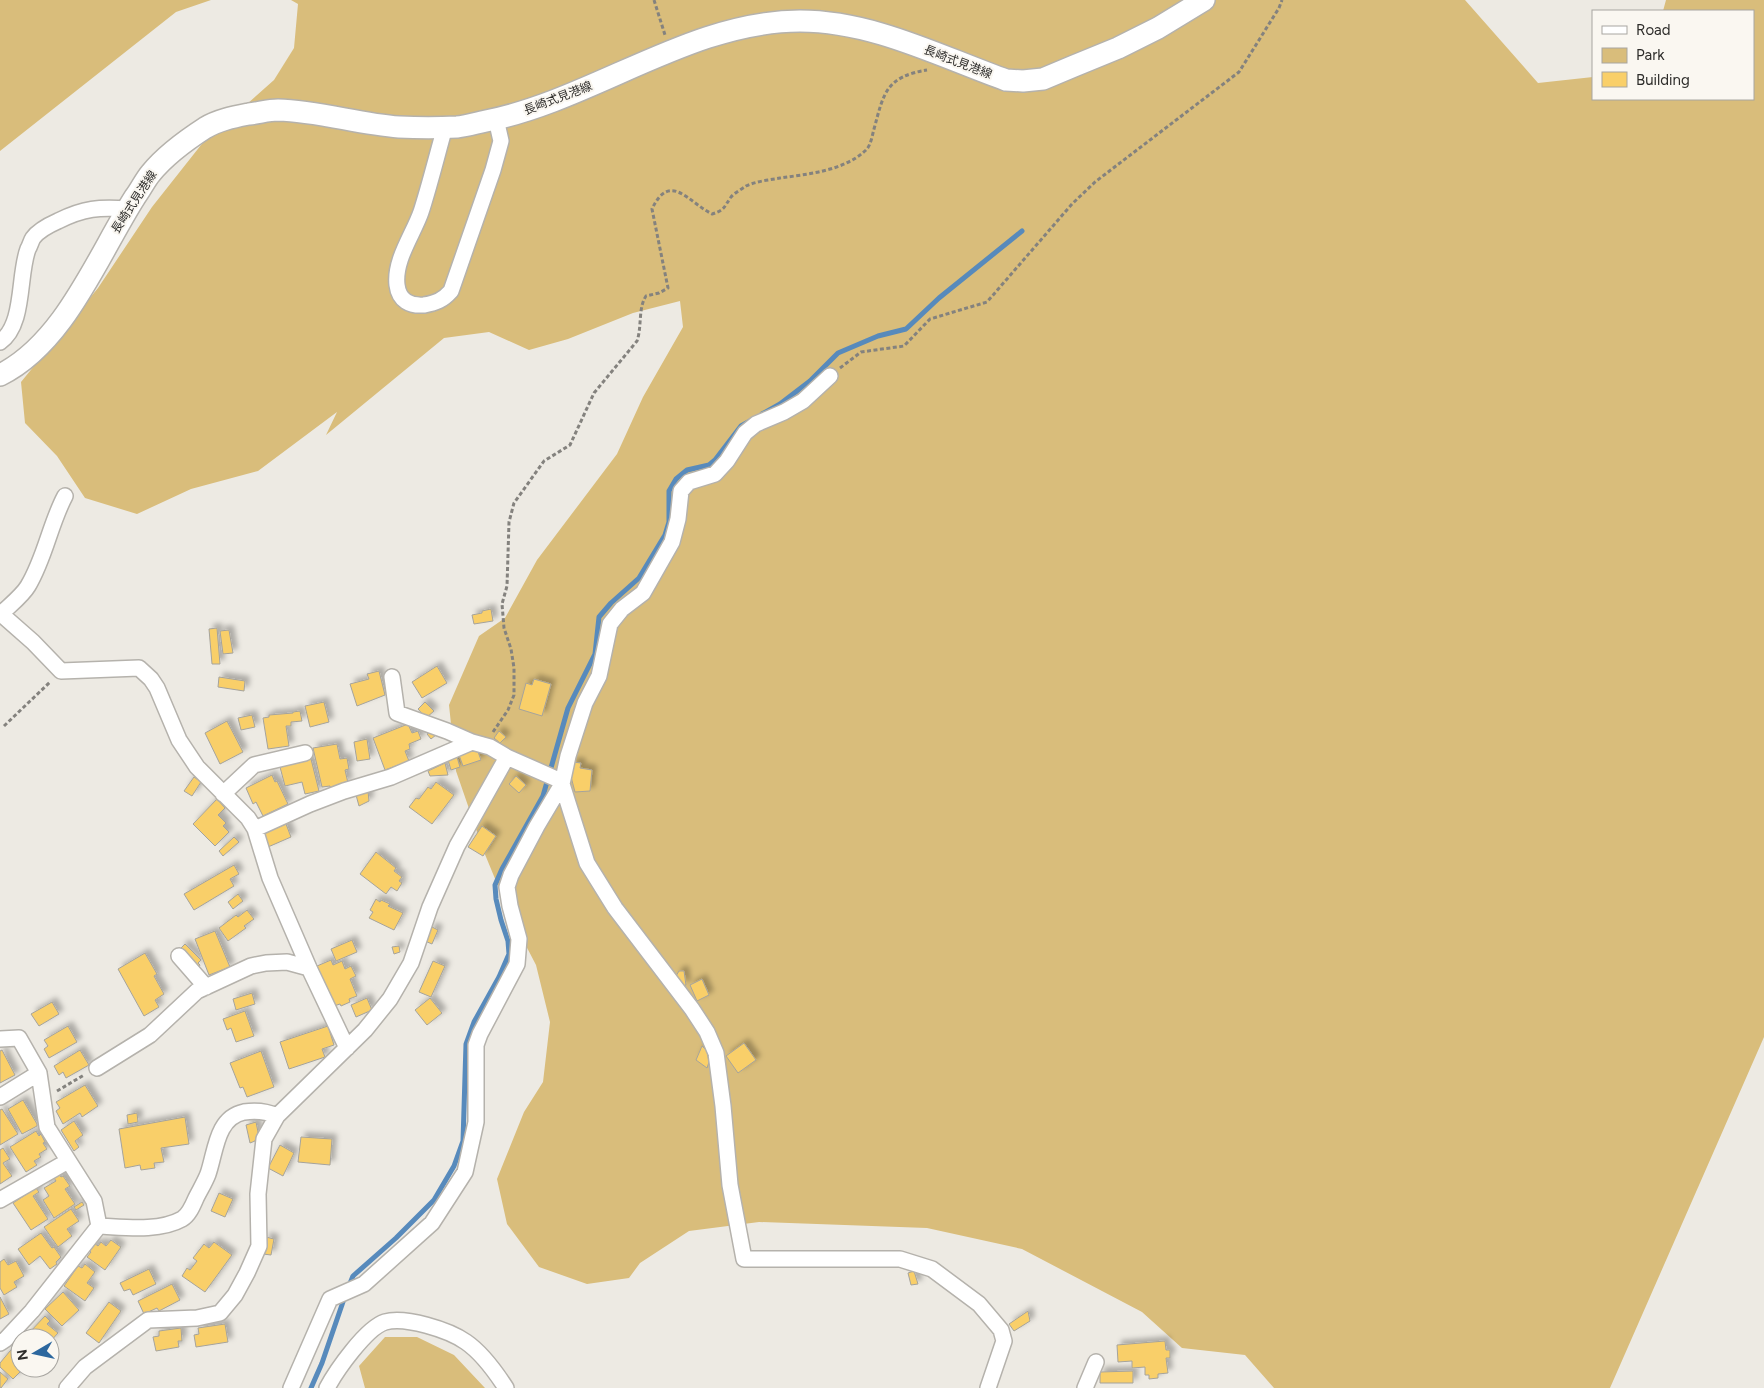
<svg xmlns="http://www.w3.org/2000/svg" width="1764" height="1388" viewBox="0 0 1764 1388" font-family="Figtree,'Noto Sans JP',sans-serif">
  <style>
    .green { fill: #d9bd7b }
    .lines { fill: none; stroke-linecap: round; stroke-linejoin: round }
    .stream { stroke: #578abc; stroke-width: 5 }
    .building { fill: #f9cf69; stroke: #a5a39c; filter: url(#shadow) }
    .minor-casing { stroke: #b5b2ac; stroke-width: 18 }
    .secondary-casing { stroke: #b5b2ac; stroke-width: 24 }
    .path { stroke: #84827e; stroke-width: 3; stroke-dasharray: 4 2.5; stroke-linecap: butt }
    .minor { stroke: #fff; stroke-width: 15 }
    .secondary { stroke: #fff; stroke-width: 21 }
    .labels { text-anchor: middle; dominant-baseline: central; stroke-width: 4; stroke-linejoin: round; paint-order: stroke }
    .street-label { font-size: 12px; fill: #2d2c2a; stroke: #faf7f1 }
  </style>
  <defs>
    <filter id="shadow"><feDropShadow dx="4.5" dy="-4.5" stdDeviation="2.5" flood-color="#0004"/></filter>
  </defs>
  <rect width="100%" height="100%" fill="#edeae3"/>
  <!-- green -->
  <path class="green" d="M 0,0 L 211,0 L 176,12 L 0,151 Z
    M 291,0 L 1465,0 L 1538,83 L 1593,77 L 1593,99 L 1753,99 L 1753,11 L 1663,11 L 1666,0 L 1764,0 L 1764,1037 L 1610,1388 L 1274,1388 L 1245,1355 L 1182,1348 L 1142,1312 L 1022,1249 L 927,1228 L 759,1222 L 689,1231 L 640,1263 L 629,1278 L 587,1284 L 539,1267 L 507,1224 L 497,1179 L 524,1112 L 543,1082 L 550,1022 L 536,965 L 510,915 L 484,852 L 456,771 L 449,705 L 479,636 L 505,618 L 537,560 L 617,454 L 643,397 L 683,327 L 680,301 L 633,313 L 568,339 L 529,350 L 489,332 L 444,338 L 326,435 L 337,412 L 258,471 L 191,489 L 137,514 L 85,498 L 57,456 L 25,423 L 21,382 L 98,288 L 152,207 L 201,145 L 274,80 L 294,48 L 298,4 Z
    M 385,1337 L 417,1337 L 454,1355 L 485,1388 L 365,1388 L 359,1366 Z"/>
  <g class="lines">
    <!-- stream -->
    <path class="stream" d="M 762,414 L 780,404 L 810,381 L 838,353 L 878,336 L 906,329 L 939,298 L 1022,231
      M 349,1286 L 353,1276 L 396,1238 L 434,1200 L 454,1166 L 463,1141 L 466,1044 L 474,1022 L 499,977 L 509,954 L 508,941 L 501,920 L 496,899 L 495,885 L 502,869 L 543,796 L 568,708 L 595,654 L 599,617 L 611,603 L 639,578 L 665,535 L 669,522 L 669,491 L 676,479 L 687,470 L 709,465 L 715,460 L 741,426 L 750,421
      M 311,1388 L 322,1363 L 345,1296"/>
  </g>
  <!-- building -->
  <path class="building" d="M 491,609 L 493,621 L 474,624 L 472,615 L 482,613 L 482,611 Z
    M 217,628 L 220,664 L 212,664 L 209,629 Z
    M 229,630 L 233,653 L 223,654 L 220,631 Z
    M 437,666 L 447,683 L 422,698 L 412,682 Z
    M 379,671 L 385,695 L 357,706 L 350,684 L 369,679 L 367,674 Z
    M 219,677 L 245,681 L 244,691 L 218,687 Z
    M 534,679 L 551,684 L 542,716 L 519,709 L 526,683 L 532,685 Z
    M 324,702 L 329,722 L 310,727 L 305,706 Z
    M 425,702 L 434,711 L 426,718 L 418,709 Z
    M 300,711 L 302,721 L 291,722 L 291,726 L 286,726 L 289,746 L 268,749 L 263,718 L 269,717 L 269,715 L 293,713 L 293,712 Z
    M 252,715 L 255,727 L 241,730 L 238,718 Z
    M 227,721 L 243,752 L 220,764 L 205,733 Z
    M 408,724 L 412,733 L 418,731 L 421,739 L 409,744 L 410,749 L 405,751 L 409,761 L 385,770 L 373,738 Z
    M 432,730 L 436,735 L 431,739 L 427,734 Z
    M 499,731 L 506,737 L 500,743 L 494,738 Z
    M 367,739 L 370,759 L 357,761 L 354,742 Z
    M 337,744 L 340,759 L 347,758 L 349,769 L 345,770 L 348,783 L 340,784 L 341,787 L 330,789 L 330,786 L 322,787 L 313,748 Z
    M 477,749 L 481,760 L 463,766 L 459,755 Z
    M 457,757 L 460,767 L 451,770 L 448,760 Z
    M 311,759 L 319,791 L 305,794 L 302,782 L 285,786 L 280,767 Z
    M 573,762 L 581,763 L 580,768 L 592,770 L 590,791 L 575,792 L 570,773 Z
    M 445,763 L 448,775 L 430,776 L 428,771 Z
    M 272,775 L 275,782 L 277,781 L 288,804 L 263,816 L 256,802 L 253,804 L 246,788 Z
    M 516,776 L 526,785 L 519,793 L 509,784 Z
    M 194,777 L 201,782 L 192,796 L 184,791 Z
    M 436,782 L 454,795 L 432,824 L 409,807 L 416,798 L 419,799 L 428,787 L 431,789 Z
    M 368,791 L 369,801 L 359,806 L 356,795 Z
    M 217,799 L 225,808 L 218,815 L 226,823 L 223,826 L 229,832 L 215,846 L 193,824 Z
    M 286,824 L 291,837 L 268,847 L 262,834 Z
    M 482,826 L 496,836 L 483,856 L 468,847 Z
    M 234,837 L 239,842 L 223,856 L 219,851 Z
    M 376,852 L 396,868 L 394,871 L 402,877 L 399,881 L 402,883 L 397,891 L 391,887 L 386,894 L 360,874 Z
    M 234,865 L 239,874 L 230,879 L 234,886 L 194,910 L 184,894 Z
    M 238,894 L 243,901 L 233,909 L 228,902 Z
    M 376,899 L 380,902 L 381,900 L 390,904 L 388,906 L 403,913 L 394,930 L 369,918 L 373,912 L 370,910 Z
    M 247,910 L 254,919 L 244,926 L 246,928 L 228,941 L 219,928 L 236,915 L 238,917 Z
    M 432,927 L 438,930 L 432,944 L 425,941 Z
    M 215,931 L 230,967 L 209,975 L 195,939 Z
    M 352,940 L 357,952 L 336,961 L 331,949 Z
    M 185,944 L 201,960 L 198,963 L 200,965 L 199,967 L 180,949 Z
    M 399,946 L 400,952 L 394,954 L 392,947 Z
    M 145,953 L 157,974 L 154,976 L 164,994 L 155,1000 L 159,1007 L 144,1016 L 118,969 Z
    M 331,960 L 333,965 L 342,961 L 345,969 L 351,966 L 356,976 L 350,979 L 357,996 L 349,999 L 350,1002 L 341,1006 L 340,1004 L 334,1006 L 317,966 Z
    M 433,961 L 445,966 L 431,997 L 419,992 Z
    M 679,971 L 684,971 L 686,985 L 683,986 L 676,976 Z
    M 702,979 L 709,995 L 697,1001 L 690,985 Z
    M 252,993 L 255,1004 L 236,1010 L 233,999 Z
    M 367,998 L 372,1010 L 356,1017 L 351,1005 Z
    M 430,998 L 442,1013 L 427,1025 L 415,1010 Z
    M 52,1002 L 59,1014 L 39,1026 L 31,1014 Z
    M 245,1011 L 254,1036 L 236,1042 L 231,1028 L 227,1030 L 223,1019 Z
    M 68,1026 L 77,1042 L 49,1058 L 44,1049 L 48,1046 L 44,1040 Z
    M 328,1026 L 334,1045 L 322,1049 L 325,1057 L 289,1069 L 280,1042 Z
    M 744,1043 L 756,1060 L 738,1073 L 726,1056 Z
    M 702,1046 L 707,1051 L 709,1062 L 707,1068 L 696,1060 Z
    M 2,1050 L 15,1075 L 0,1083 L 0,1051 Z
    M 80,1050 L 89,1065 L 66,1078 L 63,1072 L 59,1075 L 54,1066 Z
    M 261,1051 L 274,1087 L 247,1097 L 243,1087 L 240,1088 L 230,1063 Z
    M 85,1085 L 98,1106 L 82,1117 L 80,1113 L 63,1124 L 56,1111 L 60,1108 L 56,1102 Z
    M 23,1100 L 37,1124 L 37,1126 L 22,1134 L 8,1109 Z
    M 2,1109 L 18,1134 L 0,1145 L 0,1110 Z
    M 137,1113 L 138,1122 L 128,1124 L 127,1115 Z
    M 185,1117 L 189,1144 L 161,1148 L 164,1162 L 154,1163 L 155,1168 L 141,1170 L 140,1165 L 125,1168 L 119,1129 Z
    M 74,1121 L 83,1135 L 75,1141 L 79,1147 L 74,1151 L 61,1130 Z
    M 256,1122 L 258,1132 L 255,1141 L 250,1143 L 246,1125 Z
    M 36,1131 L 39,1136 L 41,1134 L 45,1142 L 43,1143 L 47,1149 L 39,1154 L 41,1157 L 34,1161 L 37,1165 L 26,1172 L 10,1147 Z
    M 301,1137 L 332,1139 L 330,1165 L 298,1162 Z
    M 280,1145 L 294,1153 L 283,1176 L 268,1168 Z
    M 3,1148 L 10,1159 L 3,1163 L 12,1176 L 0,1184 L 0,1150 Z
    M 59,1174 L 61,1177 L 63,1176 L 70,1186 L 65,1189 L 75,1204 L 54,1218 L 43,1200 L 49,1196 L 44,1188 L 56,1181 L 54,1178 Z
    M 36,1188 L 39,1192 L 33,1196 L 48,1219 L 31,1230 L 13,1203 Z
    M 219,1193 L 233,1199 L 225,1217 L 211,1211 Z
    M 82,1202 L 84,1205 L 76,1210 L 74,1207 Z
    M 71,1209 L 79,1221 L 67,1229 L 72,1236 L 58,1247 L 44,1227 Z
    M 41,1233 L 52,1248 L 54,1247 L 61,1257 L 56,1262 L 57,1264 L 50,1269 L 40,1256 L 29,1265 L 18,1249 Z
    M 266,1237 L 274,1239 L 271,1255 L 263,1254 Z
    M 111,1240 L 121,1247 L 105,1270 L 87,1257 L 91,1252 L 88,1250 L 94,1243 L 98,1246 L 101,1242 L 106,1246 Z
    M 214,1242 L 232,1255 L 205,1292 L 182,1276 L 187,1268 L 190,1270 L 197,1261 L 193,1258 L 204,1244 L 209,1248 Z
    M 4,1259 L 8,1265 L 16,1261 L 24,1276 L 14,1282 L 17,1287 L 4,1295 L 0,1288 L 0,1262 Z
    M 85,1264 L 95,1272 L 87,1283 L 94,1288 L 85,1301 L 64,1286 L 78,1266 L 82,1268 Z
    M 149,1269 L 156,1284 L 133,1295 L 130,1289 L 124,1291 L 120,1283 Z
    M 914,1271 L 918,1284 L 911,1285 L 908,1273 Z
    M 172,1284 L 180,1300 L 159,1311 L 157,1308 L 144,1314 L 138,1301 Z
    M 63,1292 L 79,1310 L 62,1326 L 45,1309 Z
    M 0,1297 L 9,1314 L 0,1319 Z
    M 109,1302 L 121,1311 L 99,1343 L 86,1333 Z
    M 1028,1311 L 1030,1321 L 1014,1331 L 1009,1324 Z
    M 45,1316 L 50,1321 L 47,1324 L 58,1333 L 50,1342 L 50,1338 L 32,1338 L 28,1334 Z
    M 225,1324 L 228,1342 L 196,1347 L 194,1335 L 199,1334 L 198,1328 Z
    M 181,1328 L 182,1341 L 178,1341 L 179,1347 L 156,1351 L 153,1337 L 159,1336 L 159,1331 Z
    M 20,1339 L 20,1368 L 24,1368 L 13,1379 L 0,1367 L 0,1363 Z
    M 1165,1341 L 1166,1350 L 1170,1350 L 1170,1358 L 1166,1358 L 1168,1373 L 1158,1374 L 1158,1378 L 1149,1379 L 1149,1375 L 1145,1375 L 1145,1367 L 1132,1368 L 1132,1361 L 1118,1362 L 1117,1345 Z
    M 1133,1371 L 1133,1383 L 1100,1383 L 1100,1372 Z
    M 0,1372 L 8,1379 L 1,1388 L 0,1388 Z"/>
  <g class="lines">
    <defs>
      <path id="minor" d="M 445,127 C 437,155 430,184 421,212 C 413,235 394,260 397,285 C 399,301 410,306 424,305 C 436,303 443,300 451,291 L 493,170 L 501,141 L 496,119
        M 0,342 C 25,325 18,275 28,249 C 30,246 31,241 33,238 C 38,231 49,225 58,221 C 84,208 99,207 128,209
        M 0,613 L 33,642 L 61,671 L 139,668 L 151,679 L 157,688 L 179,740 L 197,767 L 248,818 L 255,829 L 270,878 L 309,968 L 347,1048
        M 1,614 C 10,605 22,596 28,586 C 45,558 50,524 65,496
        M 392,677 L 397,713 L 447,731 L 472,742
        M 223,794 L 254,765 L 305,753
        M 255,829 L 310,804 L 344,791 L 391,777 L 472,742 L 490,747 L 507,757 L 559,780 L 562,784 L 587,863 L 615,908 L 692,1009 L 707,1032 L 716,1053 L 723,1106 L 730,1185 L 744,1259 L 900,1259 L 932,1269 L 979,1304 L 1001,1330 L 1004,1341 L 988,1388
        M 179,956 L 206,987
        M 0,1039 L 19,1038 L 39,1073 L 47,1127 L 94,1201 L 99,1226 C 123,1227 159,1232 182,1219 C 189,1215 193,1205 196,1198 C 200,1190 205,1182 208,1174 C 216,1151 216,1118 244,1112 C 257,1110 266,1111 277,1116
        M 97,1068 L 150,1035 L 197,991 L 251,966 L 266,963 L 287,962 L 309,968
        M 0,1097 L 39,1073
        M 0,1200 L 68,1161
        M 0,1343 L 6,1339 L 32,1311 L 99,1226
        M 67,1388 L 85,1367 L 148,1320 L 197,1318 L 220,1313 L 235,1295 L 247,1273 L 259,1246 L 258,1194 L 264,1139 L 277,1116 L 365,1030 L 390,999 L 411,963 L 430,907 L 457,846 L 507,757
        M 291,1388 L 330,1299 L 364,1284 L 432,1223 L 465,1172 L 476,1122 L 476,1045 L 480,1034 L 517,964 L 519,939 L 510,906 L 507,887 L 511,875 L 537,826 L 562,784 L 568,756 L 585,703 L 599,676 L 610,624 L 622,609 L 643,593 L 672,542 L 678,519 L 681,491 L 689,482 L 715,474 L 727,461 L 745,433 L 756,424 L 784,412 L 803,401 L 830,376
        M 327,1388 C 336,1371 366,1328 385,1322 C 405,1316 449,1330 466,1342 C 482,1353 495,1371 506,1388
        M 1085,1388 L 1096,1362"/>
      <path id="secondary" d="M 0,375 C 65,343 98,255 135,197 C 141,189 145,180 151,173 C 164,157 188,139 205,128 C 218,120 234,117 249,114 C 259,113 268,110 278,110 C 319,111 358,124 399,127 C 418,128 439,128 457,127 C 467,126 476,123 486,121 C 593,100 690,21 800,21 C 872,21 939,56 1006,80 L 1023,81 L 1043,79 L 1074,66 L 1118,48 L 1158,28 L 1204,0"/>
    </defs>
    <!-- minor casing -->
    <use href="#minor" class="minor-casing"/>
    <!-- secondary casing -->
    <use href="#secondary" class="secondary-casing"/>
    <!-- path -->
    <path class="path" d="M 654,0 L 665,35
      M 840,368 L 861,352 L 904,346 L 930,319 L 987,302 L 1072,204 L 1095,182 L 1239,72 L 1279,8 L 1282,0
      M 4,726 L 50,682
      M 493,732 L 508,710 L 514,695 L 514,668 L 511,649 L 504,628 L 502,604 L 507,586 L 509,522 L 514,503 L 544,461 L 570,445 L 594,393 L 637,341 C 642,327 638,308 646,296 L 659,293 L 668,288 L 652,209 C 670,171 688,202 712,214 C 725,210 724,207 731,197 C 734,193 742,189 746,186 C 757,181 769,180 780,178 C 808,174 844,171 866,150 C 871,145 872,136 874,129 C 884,92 886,77 927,70
      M 57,1091 L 84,1075"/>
    <!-- minor -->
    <use href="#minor" class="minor"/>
    <!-- secondary -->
    <use href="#secondary" class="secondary"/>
  </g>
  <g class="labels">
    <!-- street labels -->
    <g class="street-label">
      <text transform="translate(958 62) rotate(21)">長崎式見港線</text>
      <text transform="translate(558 98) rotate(-21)">長崎式見港線</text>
      <text transform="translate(134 202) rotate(-57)">長崎式見港線</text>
    </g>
  </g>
  <!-- legend -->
  <rect x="1592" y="10" width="162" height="90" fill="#faf7f1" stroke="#a8a6a1"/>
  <rect x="1602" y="26" width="25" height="8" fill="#ffffff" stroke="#a8a6a1"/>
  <text x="1636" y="35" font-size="15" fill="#2d2c2a">Road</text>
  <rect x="1602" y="48" width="25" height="15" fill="#d9bd7b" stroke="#a8a6a1"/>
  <text x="1636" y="60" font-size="15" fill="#2d2c2a">Park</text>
  <rect x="1602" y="72" width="25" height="15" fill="#f9cf69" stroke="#a8a6a1"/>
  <text x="1636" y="85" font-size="15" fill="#2d2c2a">Building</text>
  <!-- north arrow -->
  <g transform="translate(35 1353) rotate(261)"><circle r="24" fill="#faf7f1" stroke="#a8a6a1"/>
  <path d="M0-4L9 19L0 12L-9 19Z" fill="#2c679e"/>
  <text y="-8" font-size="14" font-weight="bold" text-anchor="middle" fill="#2d2c2a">N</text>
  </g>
</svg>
